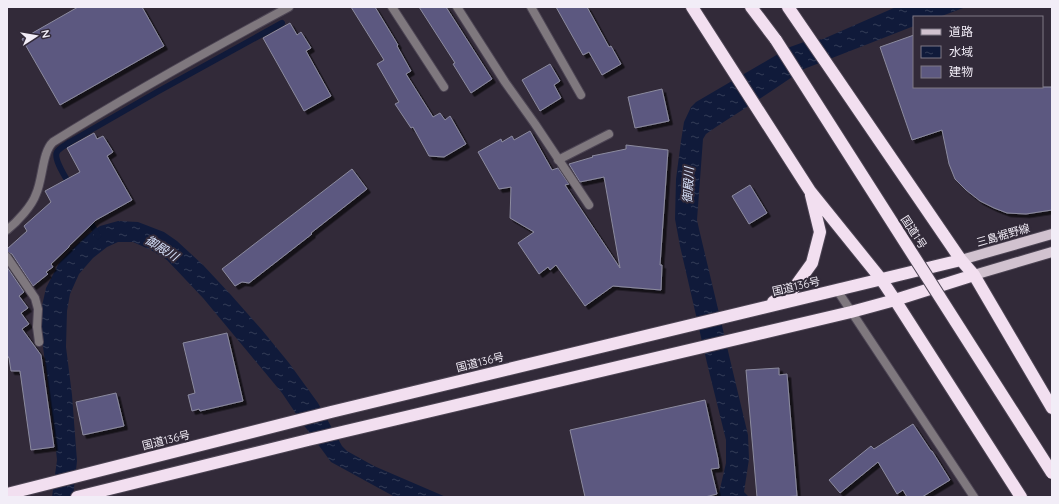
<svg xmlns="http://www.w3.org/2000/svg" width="1059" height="504" viewBox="0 0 1059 504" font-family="Quicksand,'Noto Sans JP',sans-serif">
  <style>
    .water { fill: url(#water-ripples) }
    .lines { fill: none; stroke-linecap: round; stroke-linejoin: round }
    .stream { stroke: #101a3a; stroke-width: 6 }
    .building { fill: #5c5880; stroke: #8c8b9f; filter: url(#shadow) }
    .lane-casing { stroke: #4d4554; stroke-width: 10 }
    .street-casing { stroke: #4d4554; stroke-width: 10 }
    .primary-casing { stroke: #4d4554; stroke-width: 12 }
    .highway-casing { stroke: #4d4554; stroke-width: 14 }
    .lane { stroke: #7f787e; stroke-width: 8 }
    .street { stroke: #7f787e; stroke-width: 8 }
    .primary { stroke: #d1c2cf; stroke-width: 10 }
    .highway { stroke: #f2dff0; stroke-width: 12 }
    .highway-bridge-casing { stroke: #4d4554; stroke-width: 14; stroke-linecap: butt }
    .highway-bridge { stroke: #f2dff0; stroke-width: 12 }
    .labels { text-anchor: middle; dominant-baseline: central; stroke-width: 4; stroke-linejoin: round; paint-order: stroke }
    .street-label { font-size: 11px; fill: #f2edf7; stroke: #322a39 }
    .water-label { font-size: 12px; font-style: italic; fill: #d8e3fc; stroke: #322a39 }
  </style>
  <defs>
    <pattern id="water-ripples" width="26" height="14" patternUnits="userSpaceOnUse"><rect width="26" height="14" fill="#101a3a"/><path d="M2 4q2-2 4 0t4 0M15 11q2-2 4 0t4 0" fill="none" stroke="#333c57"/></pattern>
    <filter id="shadow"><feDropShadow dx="3.5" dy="3.5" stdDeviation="0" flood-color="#0009"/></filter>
  </defs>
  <rect width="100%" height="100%" fill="#322a39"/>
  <!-- water -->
  <path class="water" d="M 896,7 L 966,7 L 939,17 L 914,17 L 914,26 L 804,69 L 770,92 L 716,127 L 706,134 L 703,139 L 697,220 L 699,229 L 748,435 L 749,459 L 744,492 L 749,497 L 716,497 L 719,493 L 726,463 L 726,440 L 707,363 L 680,246 L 675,219 L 676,179 L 681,141 L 684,122 L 691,107 L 696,102 L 790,47 L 804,42 L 823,39 Z
    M 118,221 L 138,222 L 164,232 L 177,241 L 203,265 L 231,295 L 262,330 L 289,363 L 318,403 L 342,446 L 347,451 L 374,466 L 446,497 L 395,497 L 331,462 L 303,424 L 282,393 L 203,298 L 167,260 L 151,250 L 133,242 L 118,242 L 107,247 L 93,258 L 79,274 L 70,294 L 67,311 L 66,347 L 72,395 L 77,461 L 73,497 L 52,497 L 57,460 L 54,431 L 42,339 L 42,306 L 46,288 L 59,263 L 70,251 L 87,235 L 100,226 Z"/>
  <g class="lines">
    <!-- stream -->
    <path class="stream" d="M 70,185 C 66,178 53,159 57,152 C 59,148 66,145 70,142 L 157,92 L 282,23
      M 88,218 L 98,236"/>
  </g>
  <!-- building -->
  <path class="building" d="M 78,7 L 142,7 L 164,46 L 60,105 L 22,39 Z
    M 351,7 L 375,7 L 398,45 L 397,46 L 411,71 L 406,74 L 433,117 L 440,113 L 445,120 L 450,116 L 466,144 L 444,157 L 429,156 L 413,127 L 411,128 L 395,104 L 399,102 L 377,64 L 384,60 Z
    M 419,7 L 446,7 L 492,79 L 471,93 L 453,64 L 455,63 Z
    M 556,7 L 587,7 L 609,47 L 611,46 L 621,64 L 602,75 L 589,52 L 583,55 Z
    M 290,23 L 297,35 L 301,32 L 311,48 L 306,51 L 331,96 L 304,111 L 263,38 Z
    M 914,35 L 914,87 L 1052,87 L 1052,210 L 1026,214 L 1007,213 L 994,208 L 980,201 L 966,190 L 955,179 L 949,164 L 942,130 L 912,140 L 880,47 Z
    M 550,64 L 560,81 L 554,85 L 561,98 L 540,111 L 522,80 Z
    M 662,89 L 669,121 L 635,128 L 628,97 Z
    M 530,131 L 552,170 L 558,168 L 569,184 L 565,185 L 620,268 L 604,177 L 580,182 L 569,164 L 593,157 L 592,156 L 626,149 L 626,145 L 668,150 L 660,265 L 662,265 L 661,290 L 613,286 L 585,306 L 556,265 L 550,270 L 548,267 L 539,274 L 518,243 L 534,232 L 510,218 L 511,187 L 499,189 L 478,152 L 501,139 L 502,142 L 512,136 L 514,140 Z
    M 94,133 L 97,139 L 103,136 L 113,152 L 107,156 L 132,200 L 96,220 L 69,246 L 69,247 L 51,264 L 53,267 L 46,272 L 48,274 L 33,286 L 12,254 L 7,252 L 7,249 L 27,231 L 24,226 L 51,202 L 45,191 L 80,172 L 67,148 Z
    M 352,169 L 367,189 L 311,233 L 312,234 L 249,283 L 242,282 L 235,286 L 222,269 Z
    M 750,185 L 767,213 L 749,224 L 732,196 Z
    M 7,267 L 24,292 L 19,296 L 28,308 L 21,313 L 29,324 L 22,329 L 41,355 L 54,447 L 31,450 L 20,371 L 11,371 L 9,358 L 7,355 Z
    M 227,333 L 243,401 L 200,411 L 199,409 L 192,411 L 188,395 L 195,393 L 183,343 Z
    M 779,368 L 779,375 L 787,374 L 797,496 L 782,497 L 757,497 L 746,370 Z
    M 116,393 L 124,426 L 83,435 L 76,402 Z
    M 705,400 L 718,459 L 719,468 L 711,469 L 717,494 L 705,497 L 585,497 L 570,430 Z
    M 913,424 L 931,451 L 932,451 L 950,480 L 922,497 L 907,497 L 903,490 L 897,494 L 878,462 L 840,493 L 829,480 L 871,446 L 874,449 Z"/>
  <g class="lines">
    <defs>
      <path id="lane" d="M 558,160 L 609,134"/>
      <path id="street" d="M 392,7 L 444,87
        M 457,7 L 505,82 L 535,124 L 589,205
        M 531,7 L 581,95
        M 7,230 C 17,222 32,206 36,194 C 43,179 42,152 53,142 C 130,94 209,50 289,7
        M 7,257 L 35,298 L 38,309 L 37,327 L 39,342
        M 837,290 L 974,497"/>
      <path id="primary" d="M 961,260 L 1052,234
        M 974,275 L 1052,252"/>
      <path id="highway" d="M 692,7 L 810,191 L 881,279 L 895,300 L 1021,497
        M 751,7 L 776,40
        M 788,7 L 961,260 L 974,275 L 1052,408
        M 773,302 L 794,288 L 812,263 L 820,232 L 811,195
        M 7,494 L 331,412 L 961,260
        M 77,497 L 308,440 L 851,312 L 895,300 L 974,275"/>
    </defs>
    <!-- lane casing -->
    <use href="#lane" class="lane-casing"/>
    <!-- street casing -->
    <use href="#street" class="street-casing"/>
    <!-- primary casing -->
    <use href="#primary" class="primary-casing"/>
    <!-- highway casing -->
    <use href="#highway" class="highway-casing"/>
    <!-- lane -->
    <use href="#lane" class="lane"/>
    <!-- street -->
    <use href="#street" class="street"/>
    <!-- primary -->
    <use href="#primary" class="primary"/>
    <!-- highway -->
    <use href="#highway" class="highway"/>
    <defs>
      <path id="highway-bridge" d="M 776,40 L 1052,473"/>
    </defs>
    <!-- highway-bridge casing -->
    <use href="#highway-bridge" class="highway-bridge-casing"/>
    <!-- highway-bridge -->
    <use href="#highway-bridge" class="highway-bridge"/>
  </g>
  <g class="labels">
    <!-- street labels -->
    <g class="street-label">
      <text transform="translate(914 232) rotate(57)">国道1号</text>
      <text transform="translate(1003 235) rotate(-16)">三島裾野線</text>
      <text transform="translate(796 286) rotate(-13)">国道136号</text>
      <text transform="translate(480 362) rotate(-14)">国道136号</text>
      <text transform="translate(166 440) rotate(-14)">国道136号</text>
    </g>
    <!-- water labels -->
    <g class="water-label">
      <text transform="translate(688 185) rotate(-87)">御殿川</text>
      <text transform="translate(162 248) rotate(32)">御殿川</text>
    </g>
  </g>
  <!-- border -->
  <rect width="1059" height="504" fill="none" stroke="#f2edf7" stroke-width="16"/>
  <!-- legend -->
  <rect x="913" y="16" width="130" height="72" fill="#322a39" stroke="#7f7885"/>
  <rect x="921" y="29" width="20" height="6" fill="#d1c2cf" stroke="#7f7885"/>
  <text x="949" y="36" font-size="12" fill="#f2edf7">道路</text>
  <rect x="921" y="46" width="20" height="12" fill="url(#water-ripples)" stroke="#7f7885"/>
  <text x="949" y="56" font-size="12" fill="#f2edf7">水域</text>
  <rect x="921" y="66" width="20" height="12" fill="#5c5880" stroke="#7f7885"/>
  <text x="949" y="76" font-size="12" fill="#f2edf7">建物</text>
  <!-- north arrow -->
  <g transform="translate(36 36) rotate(78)" stroke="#322a39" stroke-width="3" paint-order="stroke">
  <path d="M0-3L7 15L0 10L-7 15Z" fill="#f2edf7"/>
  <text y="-6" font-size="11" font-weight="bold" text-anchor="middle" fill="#f2edf7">N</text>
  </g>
</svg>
